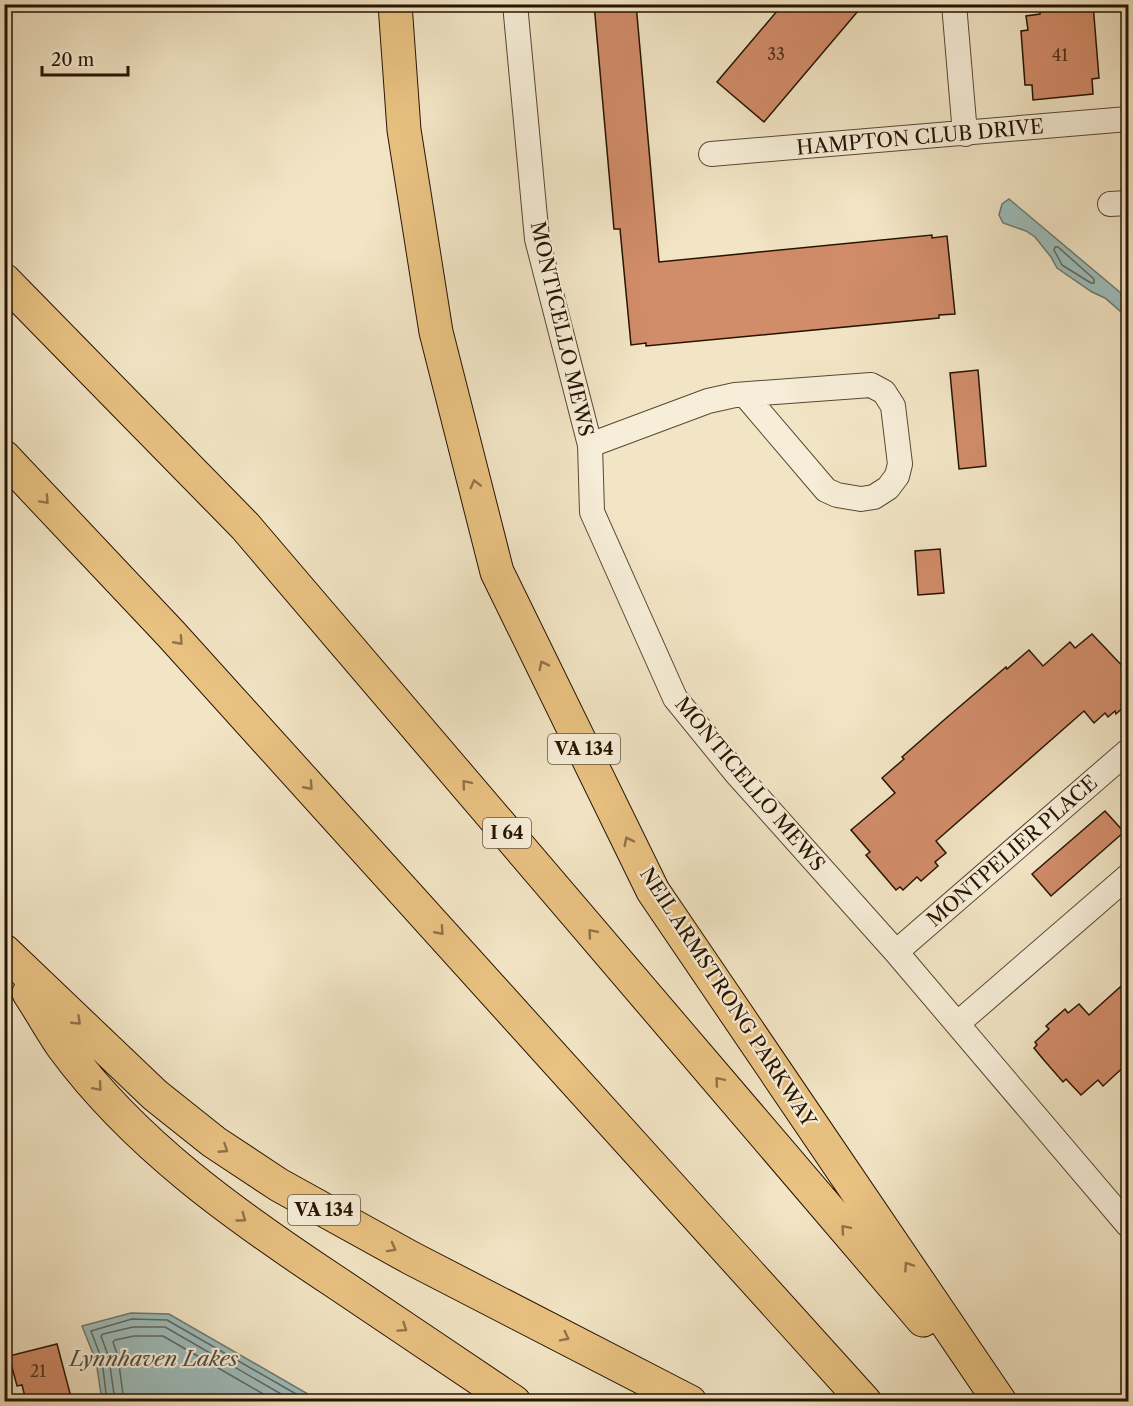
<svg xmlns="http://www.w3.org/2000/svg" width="1133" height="1406" viewBox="0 0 1133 1406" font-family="'Libre Caslon Text',serif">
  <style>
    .water { fill: #9dbdbc; stroke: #6d7971; stroke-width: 1.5 }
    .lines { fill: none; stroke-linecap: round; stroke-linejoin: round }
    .shore { stroke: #62685e; stroke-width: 1.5 }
    .building { fill: #d18c69; stroke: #261301; stroke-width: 1.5 }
    .minor-casing { stroke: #594832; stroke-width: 26 }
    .motorway-casing { stroke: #261301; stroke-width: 35 }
    .minor { stroke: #f7eed9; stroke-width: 24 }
    .motorway { stroke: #e9c282; stroke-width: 33 }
    .oneway { stroke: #917348 }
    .labels { text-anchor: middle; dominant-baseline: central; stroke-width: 4.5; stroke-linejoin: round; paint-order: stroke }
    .number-label { font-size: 16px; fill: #51311b }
    .shield { fill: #f7eed9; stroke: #655542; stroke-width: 1.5 }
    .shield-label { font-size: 18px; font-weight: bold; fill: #261301 }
    .street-label { font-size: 20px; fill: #261301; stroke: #f7eed9 }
    .water-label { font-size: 21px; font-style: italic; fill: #504e42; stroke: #f7eed9 }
  </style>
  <rect width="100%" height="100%" fill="#f2e5c5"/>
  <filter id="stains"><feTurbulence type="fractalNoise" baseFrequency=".00333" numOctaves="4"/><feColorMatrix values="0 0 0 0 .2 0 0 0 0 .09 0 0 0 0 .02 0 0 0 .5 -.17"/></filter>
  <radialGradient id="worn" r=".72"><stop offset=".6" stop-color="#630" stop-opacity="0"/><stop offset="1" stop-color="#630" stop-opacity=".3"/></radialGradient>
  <!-- water -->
  <path class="water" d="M 1009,199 L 1128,299 L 1128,318 L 1105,298 L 1092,292 L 1057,268 L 1051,257 L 1035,237 L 1026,231 L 1003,223 L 999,215 L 1002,204 Z
    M 131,1313 L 169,1314 L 320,1401 L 102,1401 L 96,1361 L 82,1326 Z"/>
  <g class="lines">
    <!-- shore -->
    <path class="shore" d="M 1058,247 L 1094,279 L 1094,283 L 1091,283 L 1062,265 L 1054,250 L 1055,247 Z
      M 107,1402 L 102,1360 L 91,1331 L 132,1319 L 167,1320 L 310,1402
      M 115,1402 L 109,1358 L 101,1336 L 103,1334 L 133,1327 L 165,1327 L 295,1402
      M 124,1402 L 118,1357 L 113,1342 L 115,1340 L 134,1336 L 163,1336 L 277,1402"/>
  </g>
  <!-- building -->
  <path class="building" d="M 594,4 L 636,4 L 659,262 L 932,235 L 932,238 L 947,236 L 955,314 L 939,315 L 939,318 L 646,346 L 646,343 L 631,345 L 620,229 L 614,229 Z
    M 783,4 L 864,4 L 764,122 L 717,82 Z
    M 1040,4 L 1093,4 L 1099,78 L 1092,79 L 1093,94 L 1033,100 L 1032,85 L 1025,85 L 1021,31 L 1028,30 L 1026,16 L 1040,14 Z
    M 978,370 L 986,466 L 959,469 L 950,373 Z
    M 940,549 L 944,593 L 918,595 L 915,551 Z
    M 1092,634 L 1128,672 L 1128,703 L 1116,714 L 1115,711 L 1108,717 L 1105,713 L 1094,723 L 1084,711 L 936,841 L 946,853 L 935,862 L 938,866 L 921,881 L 917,877 L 903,890 L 900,887 L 896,890 L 866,855 L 870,852 L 851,830 L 895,793 L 882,778 L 904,759 L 902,757 L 944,720 L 1006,667 L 1007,669 L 1029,650 L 1043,666 L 1070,642 L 1075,648 Z
    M 1105,811 L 1124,832 L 1051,896 L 1032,874 Z
    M 1128,980 L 1128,1063 L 1103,1086 L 1098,1080 L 1081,1095 L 1066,1079 L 1063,1082 L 1043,1059 L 1034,1048 L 1037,1045 L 1035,1042 L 1049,1029 L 1046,1026 L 1065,1009 L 1068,1013 L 1079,1004 L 1089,1015 Z
    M 57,1344 L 72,1401 L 26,1401 L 22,1385 L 17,1386 L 9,1356 Z"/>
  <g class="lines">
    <defs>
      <path id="minor" d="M 515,4 L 537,239 L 590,445 L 592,512 L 675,698 L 736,773 L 896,952 L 1128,1225
        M 954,4 L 965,134
        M 711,154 L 1128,119
        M 1110,204 L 1128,203
        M 590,445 L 708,401 L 735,395 L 871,385 L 884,392 L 893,406 L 900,464 L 897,476 L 888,488 L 874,497 L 861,499 L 837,495 L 826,490 L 745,395
        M 896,952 L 1128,751
        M 957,1024 L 1128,876"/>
      <path id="motorway" d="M 395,4 L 404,130 L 436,332 L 497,572 L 653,891 L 1000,1402
        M 4,280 L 245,526 L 923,1320
        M 4,457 L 171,634 L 865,1402
        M 4,951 L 155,1095 L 214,1142 L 279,1185 L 411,1258 L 690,1402
        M 29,993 C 41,1011 51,1030 63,1047 C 135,1145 237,1217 337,1283 C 396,1323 455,1362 514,1402"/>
    </defs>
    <!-- minor casing -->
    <use href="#minor" class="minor-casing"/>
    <!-- motorway casing -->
    <use href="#motorway" class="motorway-casing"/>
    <!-- minor -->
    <use href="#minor" class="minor"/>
    <!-- motorway -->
    <use href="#motorway" class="motorway"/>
  </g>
  <!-- one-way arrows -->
  <defs><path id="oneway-chevron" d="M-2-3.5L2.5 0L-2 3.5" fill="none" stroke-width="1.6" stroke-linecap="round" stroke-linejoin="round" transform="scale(1.5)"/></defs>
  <g class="oneway">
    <use href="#oneway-chevron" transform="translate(475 484) rotate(-104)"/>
    <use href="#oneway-chevron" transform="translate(45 500) rotate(47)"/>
    <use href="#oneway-chevron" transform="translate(179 641) rotate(48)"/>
    <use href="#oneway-chevron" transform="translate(543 665) rotate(-116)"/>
    <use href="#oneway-chevron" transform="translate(466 784) rotate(-130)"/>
    <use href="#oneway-chevron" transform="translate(309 786) rotate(48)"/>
    <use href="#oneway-chevron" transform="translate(628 841) rotate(-116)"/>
    <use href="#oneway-chevron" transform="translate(440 931) rotate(48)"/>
    <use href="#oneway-chevron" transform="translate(592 933) rotate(-130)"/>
    <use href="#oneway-chevron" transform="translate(77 1021) rotate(44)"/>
    <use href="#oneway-chevron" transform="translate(719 1081) rotate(-130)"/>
    <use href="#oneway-chevron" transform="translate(98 1087) rotate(49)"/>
    <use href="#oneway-chevron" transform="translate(224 1149) rotate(33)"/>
    <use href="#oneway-chevron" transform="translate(242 1218) rotate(36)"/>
    <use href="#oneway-chevron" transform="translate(845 1229) rotate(-130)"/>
    <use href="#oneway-chevron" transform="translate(392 1248) rotate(29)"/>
    <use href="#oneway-chevron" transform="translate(908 1266) rotate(-124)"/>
    <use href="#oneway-chevron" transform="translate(403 1328) rotate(34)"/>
    <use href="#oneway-chevron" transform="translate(565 1337) rotate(27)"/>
  </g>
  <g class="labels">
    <!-- number labels -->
    <g class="number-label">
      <text x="776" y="54">33</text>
      <text x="1060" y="55">41</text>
      <text x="38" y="1371">21</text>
    </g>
    <!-- shield labels -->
    <g class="shield">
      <rect x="548" y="734" width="72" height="30" rx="4.5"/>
      <rect x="483" y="818" width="48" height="30" rx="4.5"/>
      <rect x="288" y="1195" width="72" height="30" rx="4.5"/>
    </g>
    <g class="shield-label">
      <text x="584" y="749">VA 134</text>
      <text x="507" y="833">I 64</text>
      <text x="324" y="1210">VA 134</text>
    </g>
    <!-- street labels -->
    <g class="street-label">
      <text transform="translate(920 137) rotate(-5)">HAMPTON CLUB DRIVE</text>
      <text transform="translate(562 329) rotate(77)">MONTICELLO MEWS</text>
      <text transform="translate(750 784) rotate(50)">MONTICELLO MEWS</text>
      <text transform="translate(1012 851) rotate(-41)">MONTPELIER PLACE</text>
      <text transform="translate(728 997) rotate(57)">NEIL ARMSTRONG PARKWAY</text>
    </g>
    <!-- water labels -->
    <g class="water-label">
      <text x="154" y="1358">Lynnhaven Lakes</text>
    </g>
  </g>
  <!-- margin -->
  <rect width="1133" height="1406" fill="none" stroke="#f2e5c5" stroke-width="24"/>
  <rect x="6" y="6" width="1121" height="1394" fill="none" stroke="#261301" stroke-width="3"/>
  <rect x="12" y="12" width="1109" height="1382" fill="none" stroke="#261301" stroke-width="1.5"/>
  <!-- scale -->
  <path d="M42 66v9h86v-9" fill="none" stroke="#261301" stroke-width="3"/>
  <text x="51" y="66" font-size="18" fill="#261301" stroke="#f7eed9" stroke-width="4.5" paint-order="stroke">20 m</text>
  <rect width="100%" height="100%" filter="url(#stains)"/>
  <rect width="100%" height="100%" fill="url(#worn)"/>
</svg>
